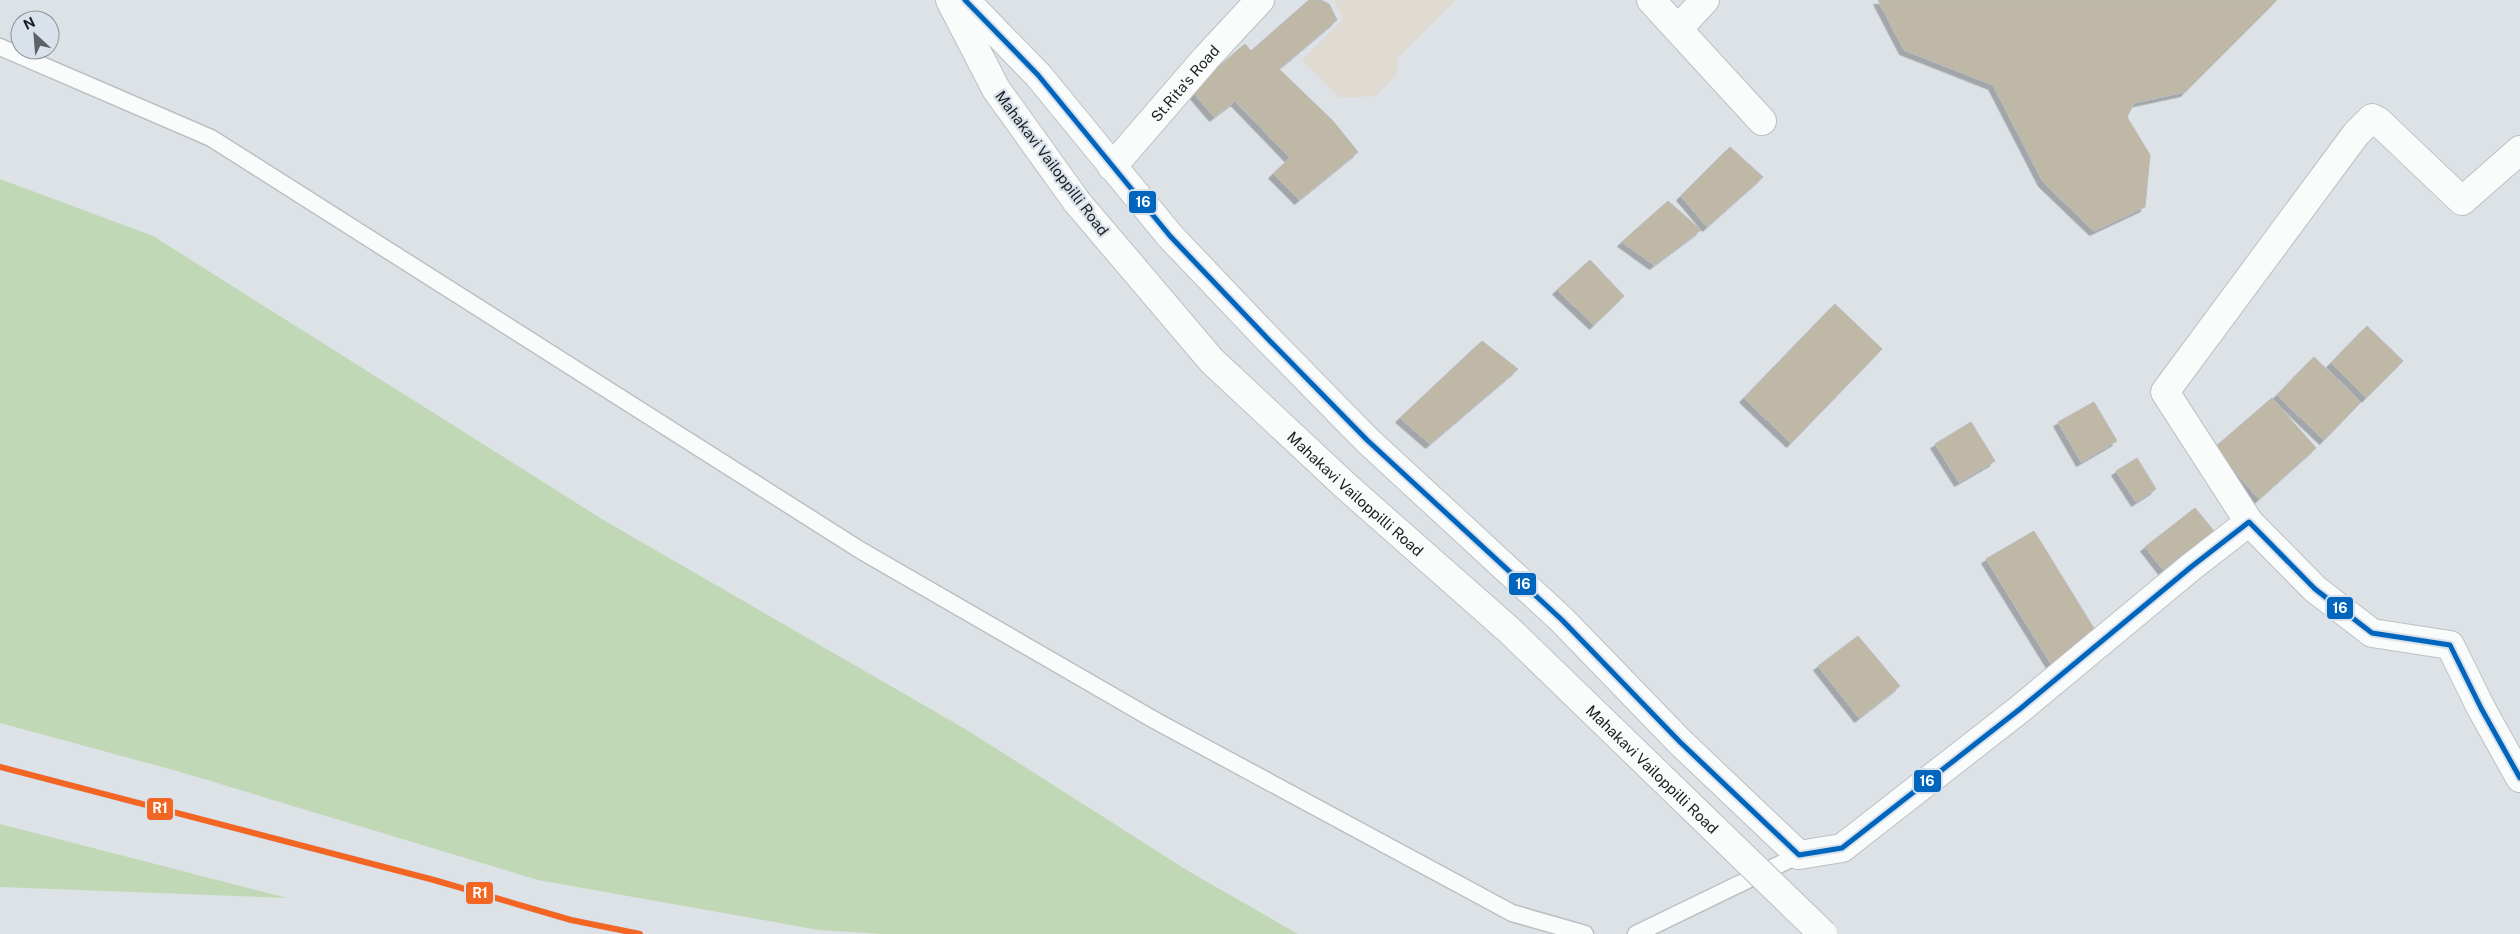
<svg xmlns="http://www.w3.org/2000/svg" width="2520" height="934" viewBox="0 0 2520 934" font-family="'Public Sans',sans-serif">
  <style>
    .education { fill: #e0dbd2 }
    .green { fill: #c1d8b6 }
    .building { fill: #c0b8a7; stroke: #b8b9b9; filter: url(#shadow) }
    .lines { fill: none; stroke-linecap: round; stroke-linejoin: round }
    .service-casing { stroke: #bcc0c4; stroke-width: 19 }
    .minor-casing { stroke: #bcc0c4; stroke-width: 30 }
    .tertiary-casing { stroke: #bcc0c4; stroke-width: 30 }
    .secondary-casing { stroke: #bcc0c4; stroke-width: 30 }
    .service { stroke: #fafbfb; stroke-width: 16 }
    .minor { stroke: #fafbfb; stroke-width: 28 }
    .tertiary { stroke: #fafbfb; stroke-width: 28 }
    .secondary { stroke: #fafbfb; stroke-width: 28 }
    .secondary-bridge-casing { stroke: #bcc0c4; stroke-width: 30; stroke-linecap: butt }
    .secondary-bridge { stroke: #fafbfb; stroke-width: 28 }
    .bus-1-casing { stroke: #d9e1eb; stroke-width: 9 }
    .bus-1 { stroke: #0065bd; stroke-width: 5 }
    .rail-1-casing { stroke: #d9e1eb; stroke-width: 10 }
    .rail-1 { stroke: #f26522; stroke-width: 6 }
    .labels { text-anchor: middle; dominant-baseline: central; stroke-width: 4.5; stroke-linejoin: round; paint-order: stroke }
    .street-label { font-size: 15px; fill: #1a1c20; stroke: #d9e1eb }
    .line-badge { stroke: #d9e1eb; stroke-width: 2 }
    .badge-label { font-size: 14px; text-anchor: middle; font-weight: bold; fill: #fff }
  </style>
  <defs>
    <filter id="shadow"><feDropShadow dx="-4.5" dy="4.5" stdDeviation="0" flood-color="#0004"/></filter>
  </defs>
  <rect width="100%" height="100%" fill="#dde2e7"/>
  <!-- education -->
  <path class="education" d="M 1334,0 L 1456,0 L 1397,59 L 1397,74 L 1376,96 L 1339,98 L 1302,60 L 1343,20 Z"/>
  <!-- green -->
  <path class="green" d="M 0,179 L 153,236 L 605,521 L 967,730 L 1190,872 L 1298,934 L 883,934 L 819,930 L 538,880 L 177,771 L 0,723 Z
    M 0,824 L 287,898 L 0,887 Z"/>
  <!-- building -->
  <path class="building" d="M 1309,0 L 1321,0 L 1329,4 L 1337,20 L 1279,69 L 1333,121 L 1358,152 L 1299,200 L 1273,174 L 1290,158 L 1235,101 L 1214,117 L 1191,90 L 1245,44 L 1251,51 Z
    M 1878,0 L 2277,0 L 2185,92 L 2134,103 L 2127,117 L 2150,155 L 2145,207 L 2094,231 L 2043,182 L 1993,85 L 1904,50 Z
    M 1730,147 L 1763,177 L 1707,227 L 1681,196 Z
    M 1668,201 L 1701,230 L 1654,265 L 1622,242 Z
    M 1590,260 L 1624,296 L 1594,325 L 1557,290 Z
    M 1835,304 L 1882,349 L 1791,443 L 1744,398 Z
    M 2367,326 L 2403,361 L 2366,398 L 2331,363 Z
    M 1482,341 L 1518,369 L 1430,444 L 1400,418 Z
    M 2314,357 L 2361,402 L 2324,440 L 2277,395 Z
    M 2272,398 L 2316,448 L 2259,499 L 2214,448 Z
    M 2094,402 L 2117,441 L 2081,462 L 2058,422 Z
    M 1971,422 L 1995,461 L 1959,482 L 1935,444 Z
    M 2137,458 L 2156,489 L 2136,502 L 2116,471 Z
    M 2195,508 L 2214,531 L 2163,570 L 2145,547 Z
    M 2034,531 L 2098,635 L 2051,664 L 1986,559 Z
    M 1858,636 L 1900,686 L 1859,718 L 1818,666 Z"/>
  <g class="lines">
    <defs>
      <path id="service" d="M 0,47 L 211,138 L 860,550 L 1156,721 L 1512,913 L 1585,934
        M 1636,934 L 1799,855"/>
      <path id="minor" d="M 965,0 L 1038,75 L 1170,236 L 1268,339 L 1367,440 L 1562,620 L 1680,742 L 1799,855 L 1842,848 L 2020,709 L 2191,567 L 2249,522 L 2315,589 L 2372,633 L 2450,645 L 2481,708 L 2520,778
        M 1651,0 L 1762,121
        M 1678,29 L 1705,0
        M 2249,522 L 2165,392 L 2356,134 L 2372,118 L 2378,121 L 2462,201 L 2520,150"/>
      <g id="tertiary">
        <path id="s1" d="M 1112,167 L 1207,57 L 1260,0"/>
      </g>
      <path id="secondary" d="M 950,0 L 996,89 L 1077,202"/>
    </defs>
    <!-- service casing -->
    <use href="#service" class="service-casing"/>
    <!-- minor casing -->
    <use href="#minor" class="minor-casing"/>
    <!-- tertiary casing -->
    <use href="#tertiary" class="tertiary-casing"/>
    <!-- secondary casing -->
    <use href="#secondary" class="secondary-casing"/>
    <!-- service -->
    <use href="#service" class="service"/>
    <!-- minor -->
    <use href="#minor" class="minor"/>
    <!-- tertiary -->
    <use href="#tertiary" class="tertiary"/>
    <!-- secondary -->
    <use href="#secondary" class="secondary"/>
    <defs>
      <g id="secondary-bridge">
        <path id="s2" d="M 1077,202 L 1212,361 L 1348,488 L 1509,630 L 1823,934"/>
      </g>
    </defs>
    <!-- secondary-bridge casing -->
    <use href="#secondary-bridge" class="secondary-bridge-casing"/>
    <!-- secondary-bridge -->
    <use href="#secondary-bridge" class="secondary-bridge"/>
    <defs>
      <path id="bus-1" d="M 965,0 L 1038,75 L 1170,236 L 1268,339 L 1367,440 L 1562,620 L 1680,742 L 1799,855 L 1842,848 L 2020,709 L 2191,567 L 2249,522 L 2315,589 L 2372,633 L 2450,645 L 2481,708 L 2520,778"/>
    </defs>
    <!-- bus-1 casing -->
    <use href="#bus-1" class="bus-1-casing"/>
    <!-- bus-1 -->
    <use href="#bus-1" class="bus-1"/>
    <defs>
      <path id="rail-1" d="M 0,767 L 434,880 L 571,920 L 640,934"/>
    </defs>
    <!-- rail-1 casing -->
    <use href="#rail-1" class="rail-1-casing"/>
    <!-- rail-1 -->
    <use href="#rail-1" class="rail-1"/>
  </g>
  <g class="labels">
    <!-- street labels -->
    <g class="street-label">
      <text stroke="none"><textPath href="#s1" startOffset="111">St.Rita's Road</textPath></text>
      <text transform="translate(1052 163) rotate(53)">Mahakavi Vailoppilli Road</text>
      <text stroke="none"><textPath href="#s2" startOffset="404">Mahakavi Vailoppilli Road</textPath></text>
      <text stroke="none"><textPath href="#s2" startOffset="809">Mahakavi Vailoppilli Road</textPath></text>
    </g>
  </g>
  <g class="line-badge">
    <rect x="1128" y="190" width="29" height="24" rx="5" fill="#0065bd"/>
    <rect x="1508" y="572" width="29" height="24" rx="5" fill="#0065bd"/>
    <rect x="2326" y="596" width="28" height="24" rx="5" fill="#0065bd"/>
    <rect x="1913" y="769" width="29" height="24" rx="5" fill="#0065bd"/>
    <rect x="146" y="797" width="28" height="24" rx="5" fill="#f26522"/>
    <rect x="465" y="881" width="29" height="24" rx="5" fill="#f26522"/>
  </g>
  <g class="badge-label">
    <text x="1143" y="207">16</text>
    <text x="1523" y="589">16</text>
    <text x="2340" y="613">16</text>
    <text x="1927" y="786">16</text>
    <text x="160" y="813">R1</text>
    <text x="480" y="898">R1</text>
  </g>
  <!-- north arrow -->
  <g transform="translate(35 35) rotate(334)"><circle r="24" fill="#d9e1eb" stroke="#8d929a"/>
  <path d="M0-4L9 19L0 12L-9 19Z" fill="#5e6166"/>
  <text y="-8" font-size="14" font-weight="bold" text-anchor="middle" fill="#1a1c20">N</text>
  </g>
</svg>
